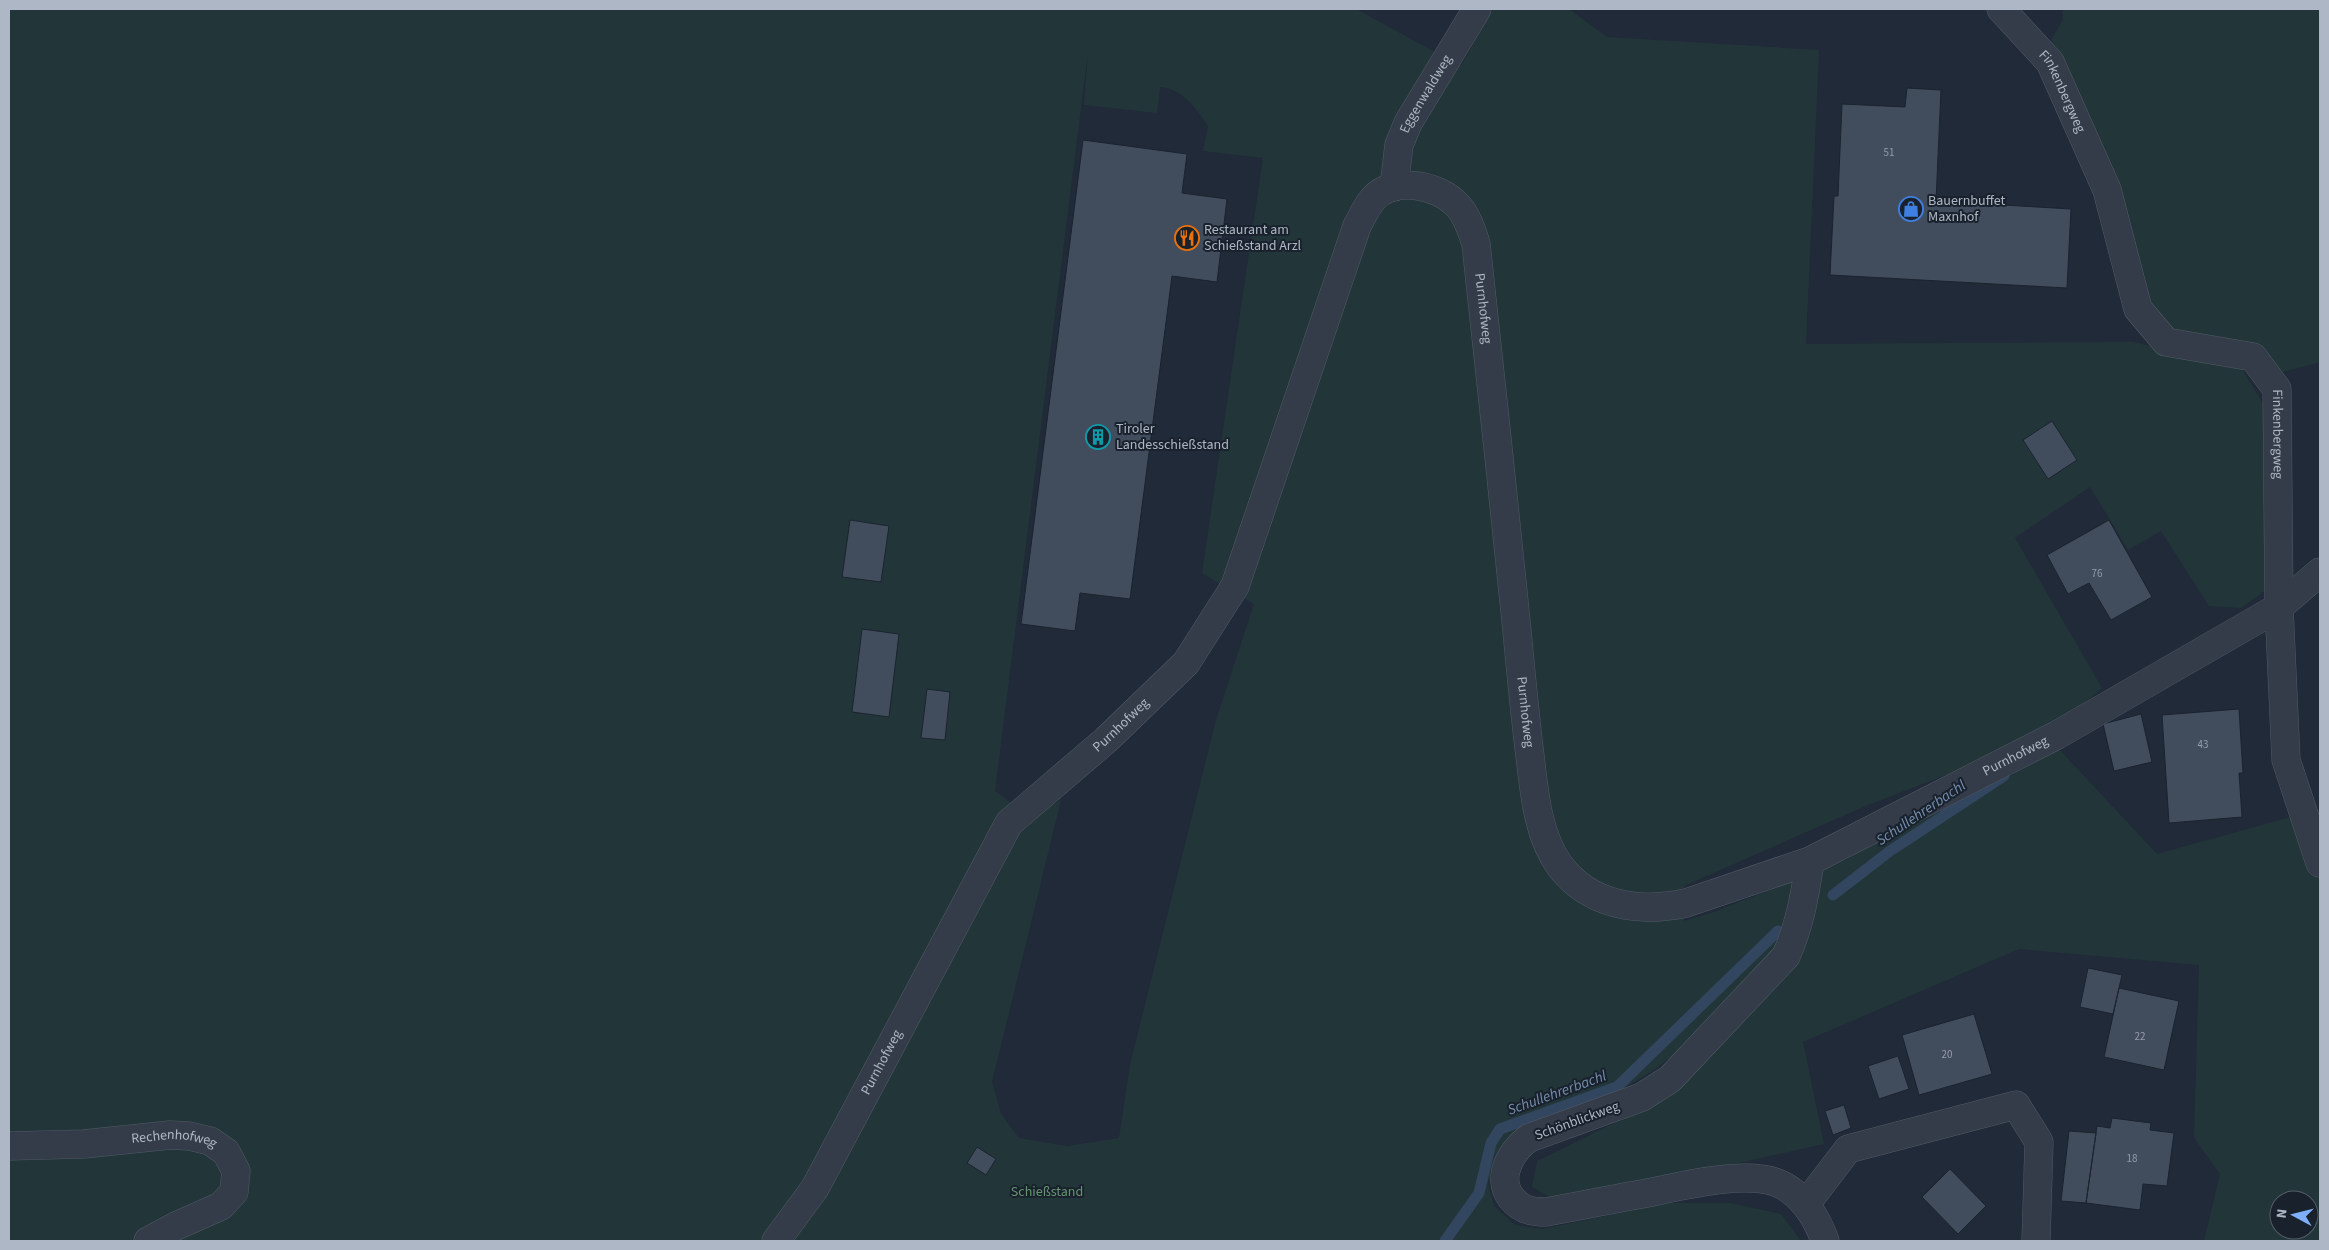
<svg xmlns="http://www.w3.org/2000/svg" width="2329" height="1250" viewBox="0 0 2329 1250" font-family="'Source Sans 3',sans-serif">
  <style>
    .green { fill: #223639; fill-rule: evenodd }
    .lines { fill: none; stroke-linecap: round; stroke-linejoin: round }
    .stream { stroke: #334660; stroke-width: 11 }
    .building { fill: #414d5d; stroke: #1b232f }
    .minor-casing { stroke: #515a66; stroke-width: 29 }
    .minor { stroke: #333c48; stroke-width: 28 }
    .labels { text-anchor: middle; dominant-baseline: central; stroke-width: 4; stroke-linejoin: round; paint-order: stroke }
    .number-label { font-size: 11px; fill: #939cab }
    .street-label { font-size: 14px; fill: #aeb7c5; stroke: #19212c }
    .poi-label { font-size: 14px; fill: #aeb7c5; stroke: #19212c; text-anchor: start }
    .park-label { font-size: 14px; fill: #659570; stroke: #19212c }
    .water-label { font-size: 15px; font-style: italic; fill: #758eae; stroke: #19212c }
  </style>
  <rect width="100%" height="100%" fill="#202a38"/>
  <!-- green -->
  <path class="green" d="M 9,9 L 1356,9 L 1461,66 L 1493,9 L 1569,9 L 1607,37 L 1819,50 L 1806,344 L 2133,342 L 2241,367 L 2266,409 L 2273,585 L 2241,608 L 2209,606 L 2161,531 L 2128,550 L 2090,487 L 2015,538 L 2102,688 L 2070,715 L 1985,760 L 1868,805 L 1684,886 L 1684,921 L 1714,912 L 1848,859 L 1867,844 L 2010,776 L 2058,748 L 2157,854 L 2320,809 L 2320,1241 L 2204,1241 L 2220,1174 L 2194,1138 L 2199,965 L 2019,949 L 1803,1042 L 1824,1144 L 1739,1163 L 1555,1200 L 1532,1187 L 1537,1161 L 1653,1104 L 1706,1061 L 1700,1034 L 1654,1070 L 1601,1102 L 1527,1125 L 1507,1138 L 1488,1183 L 1494,1206 L 1515,1225 L 1543,1229 L 1667,1203 L 1730,1203 L 1781,1214 L 1801,1241 L 9,1241 ZM 1088,52 L 1084,105 L 1157,113 L 1160,87 C 1182,88 1197,109 1208,126 L 1203,151 L 1263,158 L 1202,573 L 1254,604 L 1216,720 L 1130,1065 L 1119,1138 L 1067,1146 L 1019,1138 L 1001,1114 L 992,1082 L 1061,800 L 1030,816 L 995,791 ZM 2279,1200 L 2309,1200 L 2309,1230 L 2279,1230 Z
    M 2062,9 L 2320,9 L 2320,362 L 2283,372 L 2247,346 L 2172,333 L 2151,310 L 2077,98 L 2051,41 L 2063,19 Z"/>
  <g class="lines">
    <!-- stream -->
    <path class="stream" d="M 1833,895 L 1890,851 L 2004,776
      M 1445,1241 L 1479,1193 L 1491,1143 L 1500,1129 L 1617,1087 L 1778,931"/>
  </g>
  <!-- building -->
  <path class="building" d="M 1907,88 L 1941,90 L 1936,201 L 2071,209 L 2067,288 L 1830,275 L 1834,196 L 1838,196 L 1842,104 L 1905,107 Z
    M 1083,140 L 1187,154 L 1182,193 L 1227,199 L 1217,282 L 1172,276 L 1130,599 L 1080,593 L 1075,631 L 1021,624 Z
    M 2052,421 L 2077,460 L 2048,479 L 2023,440 Z
    M 850,520 L 889,526 L 881,582 L 842,577 Z
    M 2109,520 L 2152,597 L 2111,620 L 2089,583 L 2068,594 L 2047,555 Z
    M 862,629 L 899,634 L 889,717 L 852,712 Z
    M 927,689 L 950,692 L 945,740 L 921,738 Z
    M 2239,709 L 2243,773 L 2239,773 L 2242,817 L 2169,823 L 2162,715 Z
    M 2141,714 L 2152,762 L 2114,771 L 2103,724 Z
    M 2088,968 L 2122,975 L 2113,1014 L 2080,1007 Z
    M 2119,988 L 2179,1001 L 2164,1070 L 2104,1057 Z
    M 1974,1014 L 1992,1074 L 1919,1095 L 1902,1035 Z
    M 1898,1056 L 1909,1089 L 1879,1099 L 1868,1066 Z
    M 1844,1105 L 1851,1128 L 1833,1135 L 1825,1111 Z
    M 2112,1118 L 2151,1123 L 2150,1130 L 2174,1133 L 2167,1186 L 2143,1184 L 2140,1210 L 2086,1203 L 2097,1126 L 2110,1128 Z
    M 2069,1131 L 2096,1133 L 2086,1203 L 2061,1201 Z
    M 977,1147 L 996,1159 L 986,1175 L 967,1163 Z
    M 1950,1169 L 1986,1206 L 1958,1234 L 1922,1197 Z"/>
  <g class="lines">
    <defs>
      <g id="minor">
        <path id="s1" d="M 2001,9 L 2050,62 L 2107,190 L 2138,309 L 2166,342 L 2253,357 L 2277,389 L 2279,607 L 2286,760 L 2320,863"/>
        <path id="s2" d="M 1394,187 L 1399,145 L 1408,123 L 1477,9"/>
        <path d="M 1810,861 C 1805,894 1800,925 1786,956 L 1670,1079 L 1642,1097 L 1529,1138 C 1507,1154 1492,1187 1520,1206 C 1527,1211 1537,1212 1546,1212 C 1579,1206 1613,1199 1647,1193 C 1682,1186 1741,1171 1775,1182 C 1801,1191 1817,1218 1825,1241"/>
        <path id="s3" d="M 9,1146 L 84,1144 L 170,1135 L 189,1136 L 210,1141 L 226,1152 L 236,1171 L 234,1192 L 221,1206 L 176,1226 L 148,1241"/>
        <path d="M 1806,1204 L 1848,1149 L 2016,1105 L 2039,1142 L 2036,1241"/>
        <path id="s4" d="M 776,1241 L 815,1188 L 1009,823 L 1106,740 L 1186,663 L 1235,586 L 1357,226 C 1362,217 1366,207 1373,199 C 1394,176 1438,184 1458,206 C 1467,216 1472,231 1476,244 C 1490,370 1503,495 1516,621 C 1520,663 1524,706 1529,748 C 1534,787 1536,833 1560,866 C 1590,906 1640,913 1686,903 L 1810,861 L 2057,735 L 2279,607 L 2320,572"/>
      </g>
    </defs>
    <!-- minor casing -->
    <use href="#minor" class="minor-casing"/>
    <!-- minor -->
    <use href="#minor" class="minor"/>
  </g>
  <!-- icons -->
  <defs>
    <symbol id="shop-ring" viewBox="-11 -11 22 22"><circle r="9.5" fill="#19212c" stroke="#3f7fe0" stroke-width="1.5"/><path d="M-5-2.5h2.3a2.7 3.5 0 0 1 5.4 0H5L5.5 6h-11ZM-1.5-2.5h3a1.5 2.3 0 0 0-3 0Z" fill="#3f7fe0"/></symbol>
    <symbol id="restaurant-ring" viewBox="-11 -11 22 22"><circle r="9.5" fill="#19212c" stroke="#e8710a" stroke-width="1.5"/><path d="M-5-6h1v4h1v-4h1v4h1v-4h1v5L-1.5 .5V6h-2V.5L-5-1ZM5-6V6H3V1.5H1.5Q1.5-4 5-6Z" fill="#e8710a"/></symbol>
    <symbol id="building-ring" viewBox="-11 -11 22 22"><circle r="9.5" fill="#19212c" stroke="#0f9aa8" stroke-width="1.5"/><path d="M-4-6H4V6H1V3H-1V6H-4ZM-2.5-4.3h1.7v1.8h-1.7ZM.8-4.3h1.7v1.8H.8ZM-2.5-1h1.7V.8h-1.7ZM.8-1h1.7V.8H.8Z" fill="#0f9aa8"/></symbol>
  </defs>
  <g fill-rule="evenodd">
    <use href="#shop-ring" x="1897" y="195" width="28" height="28"/>
    <use href="#restaurant-ring" x="1173" y="224" width="28" height="28"/>
    <use href="#building-ring" x="1084" y="423" width="28" height="28"/>
  </g>
  <g class="labels">
    <!-- number labels -->
    <g class="number-label">
      <text x="1889" y="152">51</text>
      <text x="2097" y="573">76</text>
      <text x="2203" y="744">43</text>
      <text x="2140" y="1036">22</text>
      <text x="1947" y="1054">20</text>
      <text x="2132" y="1158">18</text>
    </g>
    <!-- street labels -->
    <g class="street-label">
      <text stroke="none"><textPath href="#s1" startOffset="104">Finkenbergweg</textPath></text>
      <text stroke="none"><textPath href="#s2" startOffset="100">Eggenwaldweg</textPath></text>
      <text stroke="none"><textPath href="#s4" startOffset="1422">Purnhofweg</textPath></text>
      <text stroke="none"><textPath href="#s1" startOffset="552">Finkenbergweg</textPath></text>
      <text stroke="none"><textPath href="#s4" startOffset="1828">Purnhofweg</textPath></text>
      <text stroke="none"><textPath href="#s4" startOffset="628">Purnhofweg</textPath></text>
      <text stroke="none"><textPath href="#s4" startOffset="2488">Purnhofweg</textPath></text>
      <text stroke="none"><textPath href="#s4" startOffset="208">Purnhofweg</textPath></text>
      <text transform="translate(1577 1121) rotate(-20)">Schönblickweg</text>
      <text stroke="none"><textPath href="#s3" startOffset="166">Rechenhofweg</textPath></text>
    </g>
    <!-- poi labels -->
    <g class="poi-label">
      <text x="1928" y="201">Bauernbuffet<tspan x="1928" dy="16">Maxnhof</tspan></text>
      <text x="1204" y="230">Restaurant am<tspan x="1204" dy="16">Schießstand Arzl</tspan></text>
      <text x="1116" y="429">Tiroler<tspan x="1116" dy="16">Landesschießstand</tspan></text>
    </g>
    <!-- park labels -->
    <g class="park-label">
      <text x="1047" y="1192">Schießstand</text>
    </g>
    <!-- water labels -->
    <g class="water-label">
      <text transform="translate(1921 813) rotate(-34)">Schullehrerbachl</text>
      <text transform="translate(1557 1093) rotate(-20)">Schullehrerbachl</text>
    </g>
  </g>
  <!-- border -->
  <rect width="2329" height="1250" fill="none" stroke="#aeb7c5" stroke-width="20"/>
  <!-- north arrow -->
  <g transform="translate(2294 1215) rotate(277)"><circle r="24" fill="#19212c" stroke="#555d69"/>
  <path d="M0-4L9 19L0 12L-9 19Z" fill="#7faff8"/>
  <text y="-8" font-size="14" font-weight="bold" text-anchor="middle" fill="#aeb7c5">N</text>
  </g>
</svg>
